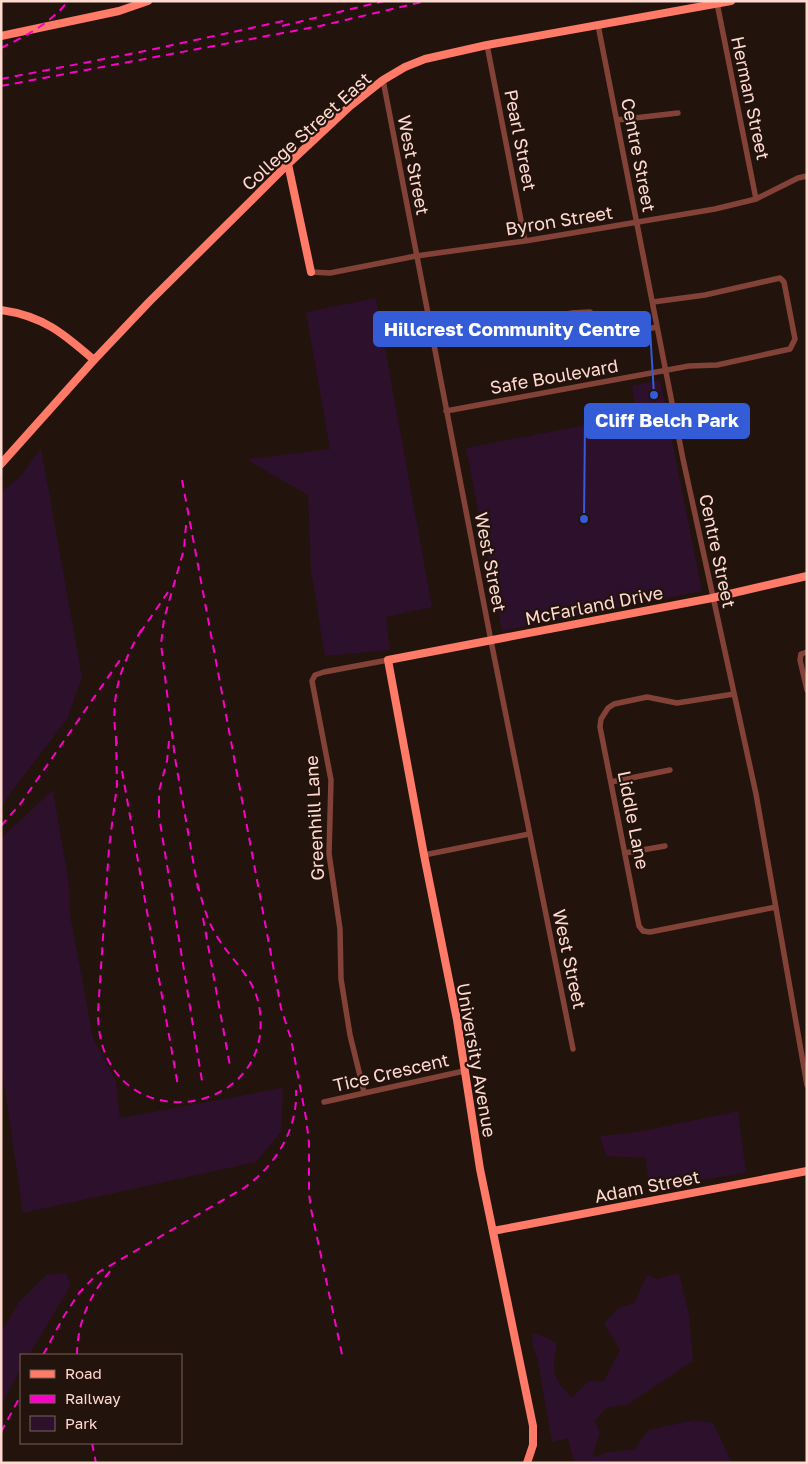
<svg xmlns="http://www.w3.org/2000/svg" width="808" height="1464" viewBox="0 0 808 1464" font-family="'Golos Text',sans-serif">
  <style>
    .green { fill: #2d102b }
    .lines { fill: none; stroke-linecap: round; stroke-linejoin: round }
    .street { stroke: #834237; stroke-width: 5.5 }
    .secondary { stroke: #ff7a67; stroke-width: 8 }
    .rail { stroke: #fb00c8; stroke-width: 2; stroke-dasharray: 8 6; stroke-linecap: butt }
    .labels { text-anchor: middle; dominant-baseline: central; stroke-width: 4.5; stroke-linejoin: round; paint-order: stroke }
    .street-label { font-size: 18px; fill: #ffdad0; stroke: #23130d }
    .leader { fill: none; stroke: #345cd7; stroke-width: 2 }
    .callout-dot { fill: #345cd7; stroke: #23130d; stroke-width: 2 }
    .callout { fill: #345cd7; stroke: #345cd7; stroke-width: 2 }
    .callout-label { font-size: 19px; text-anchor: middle; font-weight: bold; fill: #fff }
  </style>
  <rect width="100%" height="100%" fill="#23130d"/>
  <!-- green -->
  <path class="green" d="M 376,298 L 432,607 L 386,617 L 390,650 L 325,656 L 311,571 L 308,495 L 271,474 L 247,459 L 330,449 L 306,312 Z
    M 660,380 L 702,591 L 502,631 L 466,448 L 637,415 L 632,386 Z
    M 41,448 L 82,677 L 67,719 L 1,806 L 1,492 L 21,476 Z
    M 53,790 L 69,884 L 70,914 L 93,1038 L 116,1082 L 120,1118 L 283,1088 L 281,1132 L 256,1162 L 23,1213 L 1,1063 L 1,838 Z
    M 738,1111 L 746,1173 L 649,1188 L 646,1158 L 606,1156 L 600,1136 L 638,1132 Z
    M 66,1273 L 71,1285 L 29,1355 L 21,1355 L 21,1369 L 1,1405 L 1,1332 L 19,1302 L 46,1275 Z
    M 679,1273 L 689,1316 L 693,1361 L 627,1405 L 607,1407 L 595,1421 L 600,1433 L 592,1457 L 609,1452 L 635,1449 L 648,1430 L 695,1420 L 713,1423 L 732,1463 L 574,1463 L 568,1438 L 552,1442 L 538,1361 L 532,1343 L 533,1333 L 548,1338 L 557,1344 C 552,1368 552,1381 572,1397 L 589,1381 L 603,1382 L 620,1350 L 604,1323 L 619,1308 L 634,1303 L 647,1275 L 658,1279 Z"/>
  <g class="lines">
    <!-- street -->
    <path class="street" d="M 717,3 L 756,199
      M 598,25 L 683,459 L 756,794 L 807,1085
      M 487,45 L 525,241
      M 383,80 L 491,641 L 573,1049
      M 617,120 L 678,113
      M 311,272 L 330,273 L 416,256 L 525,241 L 715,209 L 756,199 L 798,178 L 807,176
      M 552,318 L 572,313 L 590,312 L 607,330 L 612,333 L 620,334 L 657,327
      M 446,411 L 689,366 L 717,365 L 790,349 L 795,339 L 784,282 L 780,278 L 705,295 L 653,302
      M 807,652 L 801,654 L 800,660 L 807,690
      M 734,694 L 677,703 L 647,697 L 614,704 L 608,708 L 601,719 L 600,727 L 639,926 L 643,931 L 650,932 L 776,907
      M 611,782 L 670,770
      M 625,853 L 665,846
      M 424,855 L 529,834
      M 364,1092 L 350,1035 L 341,979 L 340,929 L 329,854 L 331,780 L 312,681 L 315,675 L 324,672 L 388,660
      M 324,1102 L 464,1071"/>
    <!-- secondary -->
    <path class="secondary" d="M 1,36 L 119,11 L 148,1
      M 288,164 L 311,272
      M 1,310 C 43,316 63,333 94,360
      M 1,464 L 94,360 L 149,302 L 288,164 L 350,106 L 383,80 L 405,67 L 425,59 L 487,45 L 731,1
      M 493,1231 L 807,1171
      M 527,1463 L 533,1445 L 533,1426 L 480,1169 L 457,1020 L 424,855 L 388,660 L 712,598 L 807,576"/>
    <!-- rail -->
    <path class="rail" d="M 282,26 L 384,1
      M 1,48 C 26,36 51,23 68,1
      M 1,79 L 145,51 L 288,20
      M 1,86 L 320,26 L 426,1
      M 182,480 L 281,1008 L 291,1039 L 306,1118 L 309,1143 L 309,1194 L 311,1209 L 343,1359
      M 186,525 L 184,549 L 164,619 L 161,644 L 175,758 L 198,889
      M 140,633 L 168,592
      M 116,738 L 117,785 L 109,848 L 98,1012 C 97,1141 273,1123 260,1012 C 256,976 231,962 215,933 C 206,918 202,900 197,883
      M 169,741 L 167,761 L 159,791 L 159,816 L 202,1081
      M 117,744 C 109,698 120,666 143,627
      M 122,771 L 178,1086
      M 1,826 L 21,803 L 122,657
      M 203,918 L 230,1066
      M 43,1355 L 64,1316 L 79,1293 L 99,1272 L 244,1188 C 275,1166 298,1130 296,1090
      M 77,1355 C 77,1322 91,1292 113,1268
      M 1,1432 L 21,1395
      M 92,1443 L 96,1463"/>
  </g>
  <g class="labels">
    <!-- street labels -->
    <g class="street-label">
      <text transform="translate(751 98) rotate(78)">Herman Street</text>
      <text transform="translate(306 131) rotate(-42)">College Street East</text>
      <text transform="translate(521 140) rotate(79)">Pearl Street</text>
      <text transform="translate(639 155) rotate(79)">Centre Street</text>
      <text transform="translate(414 165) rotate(79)">West Street</text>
      <text transform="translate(559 220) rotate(-9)">Byron Street</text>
      <text transform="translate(554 376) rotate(-10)">Safe Boulevard</text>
      <text transform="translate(718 551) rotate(78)">Centre Street</text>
      <text transform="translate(491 562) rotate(79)">West Street</text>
      <text transform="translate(594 605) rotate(-11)">McFarland Drive</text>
      <text transform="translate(314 818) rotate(-93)">Greenhill Lane</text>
      <text transform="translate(634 820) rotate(79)">Liddle Lane</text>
      <text transform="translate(570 959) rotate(78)">West Street</text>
      <text transform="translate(477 1060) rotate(80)">University Avenue</text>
      <text transform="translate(391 1072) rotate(-13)">Tice Crescent</text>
      <text transform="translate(647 1186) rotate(-11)">Adam Street</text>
    </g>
  </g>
  <!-- callouts -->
  <path class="leader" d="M654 395L650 329M584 519L585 421"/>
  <g class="callout-dot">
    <circle cx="654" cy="395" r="5"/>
    <circle cx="584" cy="519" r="5"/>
  </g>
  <g class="callout">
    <rect x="374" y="312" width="276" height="34" rx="5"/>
    <rect x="585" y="404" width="164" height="34" rx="5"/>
  </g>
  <g class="callout-label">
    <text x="512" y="336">Hillcrest Community Centre</text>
    <text x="667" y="427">Cliff Belch Park</text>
  </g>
  <!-- border -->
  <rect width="808" height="1464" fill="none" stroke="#ffdad0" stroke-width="5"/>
  <!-- legend -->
  <rect x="20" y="1354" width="162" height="90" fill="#23130d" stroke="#7b635b"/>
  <rect x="30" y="1370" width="25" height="8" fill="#ff7a67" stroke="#7b635b"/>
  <text x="65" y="1379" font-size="15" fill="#ffdad0">Road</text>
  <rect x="30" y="1395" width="25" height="8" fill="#fb00c8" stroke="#7b635b"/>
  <text x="65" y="1404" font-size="15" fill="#ffdad0">Railway</text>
  <rect x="30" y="1416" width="25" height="15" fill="#2d102b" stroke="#7b635b"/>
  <text x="65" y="1429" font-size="15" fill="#ffdad0">Park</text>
</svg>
